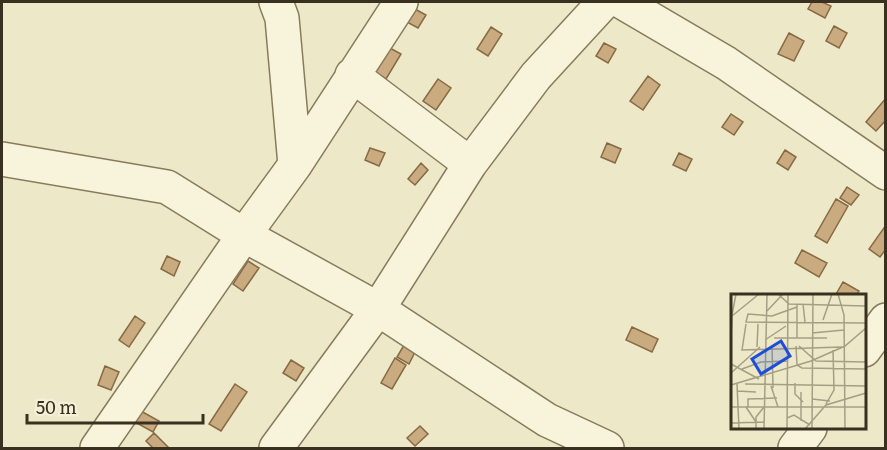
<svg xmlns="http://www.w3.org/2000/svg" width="887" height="450" viewBox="0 0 887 450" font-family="Literata,serif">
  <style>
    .building { fill: #c9ab7f; stroke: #866a44; stroke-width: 1.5 }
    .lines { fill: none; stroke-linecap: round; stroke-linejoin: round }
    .minor-casing { stroke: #887b5d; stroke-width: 36 }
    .minor { stroke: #f8f4db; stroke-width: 33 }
    .inset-road { fill: none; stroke: #a59e85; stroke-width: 1.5 }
    .view { fill: #1d4ed8; fill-opacity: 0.15; stroke: #1d4ed8; stroke-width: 3 }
    .inset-edge { fill: none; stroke: #393020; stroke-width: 3 }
  </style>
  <rect width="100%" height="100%" fill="#ede8c8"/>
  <!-- building -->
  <path class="building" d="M 812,2 L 822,2 L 831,6 L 825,18 L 808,9 Z
    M 413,8 L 426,15 L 418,28 L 405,21 Z
    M 834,26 L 847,33 L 839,48 L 826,41 Z
    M 491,27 L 502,34 L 488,56 L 477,49 Z
    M 789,33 L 804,41 L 794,61 L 778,54 Z
    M 604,43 L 616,49 L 608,63 L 596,56 Z
    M 388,47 L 401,54 L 386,79 L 374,72 Z
    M 648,76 L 660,85 L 643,110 L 630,101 Z
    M 438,79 L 451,88 L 436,110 L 423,101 Z
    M 886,98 L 886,120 L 876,131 L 866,122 Z
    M 731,114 L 743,122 L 734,135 L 722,127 Z
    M 607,143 L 621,149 L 615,163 L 601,157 Z
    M 370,148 L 385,153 L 379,166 L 365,160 Z
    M 785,150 L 796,157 L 788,170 L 777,163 Z
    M 679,153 L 692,159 L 686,171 L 673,165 Z
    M 421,163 L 428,170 L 415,185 L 408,179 Z
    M 847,187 L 859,195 L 851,205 L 840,198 Z
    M 836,199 L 848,206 L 827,243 L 815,236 Z
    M 886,225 L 886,249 L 880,257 L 869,249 Z
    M 802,250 L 827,263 L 819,277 L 795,263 Z
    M 167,256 L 180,262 L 174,276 L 161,269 Z
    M 248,261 L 259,268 L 243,291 L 233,284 Z
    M 843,282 L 859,291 L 856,296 L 835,296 Z
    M 135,316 L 145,323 L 129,347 L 119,340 Z
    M 632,327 L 658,339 L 652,352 L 626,340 Z
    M 404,345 L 415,352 L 409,364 L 397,357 Z
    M 395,358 L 406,365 L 392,389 L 381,383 Z
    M 291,360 L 304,368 L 296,381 L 283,373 Z
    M 105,366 L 119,372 L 111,390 L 98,385 Z
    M 235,384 L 247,392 L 221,431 L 209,424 Z
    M 139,410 L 159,421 L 153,432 L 133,421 Z
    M 420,426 L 428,434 L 415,446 L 407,438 Z
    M 154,433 L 169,448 L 153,448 L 146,441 Z"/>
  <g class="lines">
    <defs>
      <path id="minor" d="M 276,2 L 282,18 L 295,165
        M 622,2 L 726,63 L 886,173
        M 352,75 L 470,164
        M 2,159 L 167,187 L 244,235 L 378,309 L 547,420 L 607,448
        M 864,350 L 886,320
        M 97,448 L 244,235 L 295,165 L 401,2
        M 276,448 L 378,309 L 470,164 L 536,76 L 604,2
        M 795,448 L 810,428"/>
    </defs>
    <!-- minor casing -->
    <use href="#minor" class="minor-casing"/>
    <!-- minor -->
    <use href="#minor" class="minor"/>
  </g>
  <!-- overview -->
  <g transform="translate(731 294)">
    <rect width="135" height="135" fill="#ede8c8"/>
    <path class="inset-road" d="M 47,0 L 58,10 L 135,12M 107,0 L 113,21 L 114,135M 72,10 L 74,28M 66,13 L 41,22 L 17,20 L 15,28 L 135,29M 36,17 L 52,0M 1,21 L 5,0M 92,26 L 101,0M 15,30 L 11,56 L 111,53M 81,39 L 113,36M 0,43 L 1,22 L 28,0M 43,44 L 96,44M 66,44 L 66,10M 34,46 L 55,32M 41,52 L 42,94M 65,52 L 66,71 L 71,74 L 135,75M 68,52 L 85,67 L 135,68M 26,53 L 27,30M 0,70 L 28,85M 11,75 L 30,68 L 56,67M 0,79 L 29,53M 64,89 L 64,100 L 72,108M 6,90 L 8,135M 14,90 L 135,92M 0,91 L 80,67 L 114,52 L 135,34M 40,92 L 47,113M 6,97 L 25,98M 81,105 L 99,107M 95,110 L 103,96 L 102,56M 0,113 L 135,113M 15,113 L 25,128M 17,113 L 17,105 L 46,104M 56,124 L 63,121 L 79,131M 70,127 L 70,98M 0,129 L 33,128M 25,135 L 25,123 L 33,113M 33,135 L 36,0M 56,135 L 57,0M 74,135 L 95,111 L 135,99M 81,135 L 82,0"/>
    <path class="view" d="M 50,47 L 59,62 L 30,80 L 21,65 Z"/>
    <rect width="135" height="135" class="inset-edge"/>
  </g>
  <!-- border -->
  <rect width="887" height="450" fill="none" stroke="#393020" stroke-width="6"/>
  <!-- scale -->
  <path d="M27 414v9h176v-9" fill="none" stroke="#393020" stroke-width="3"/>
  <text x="36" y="414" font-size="18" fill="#393020" stroke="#f4f1d7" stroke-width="4.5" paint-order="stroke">50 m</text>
</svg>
